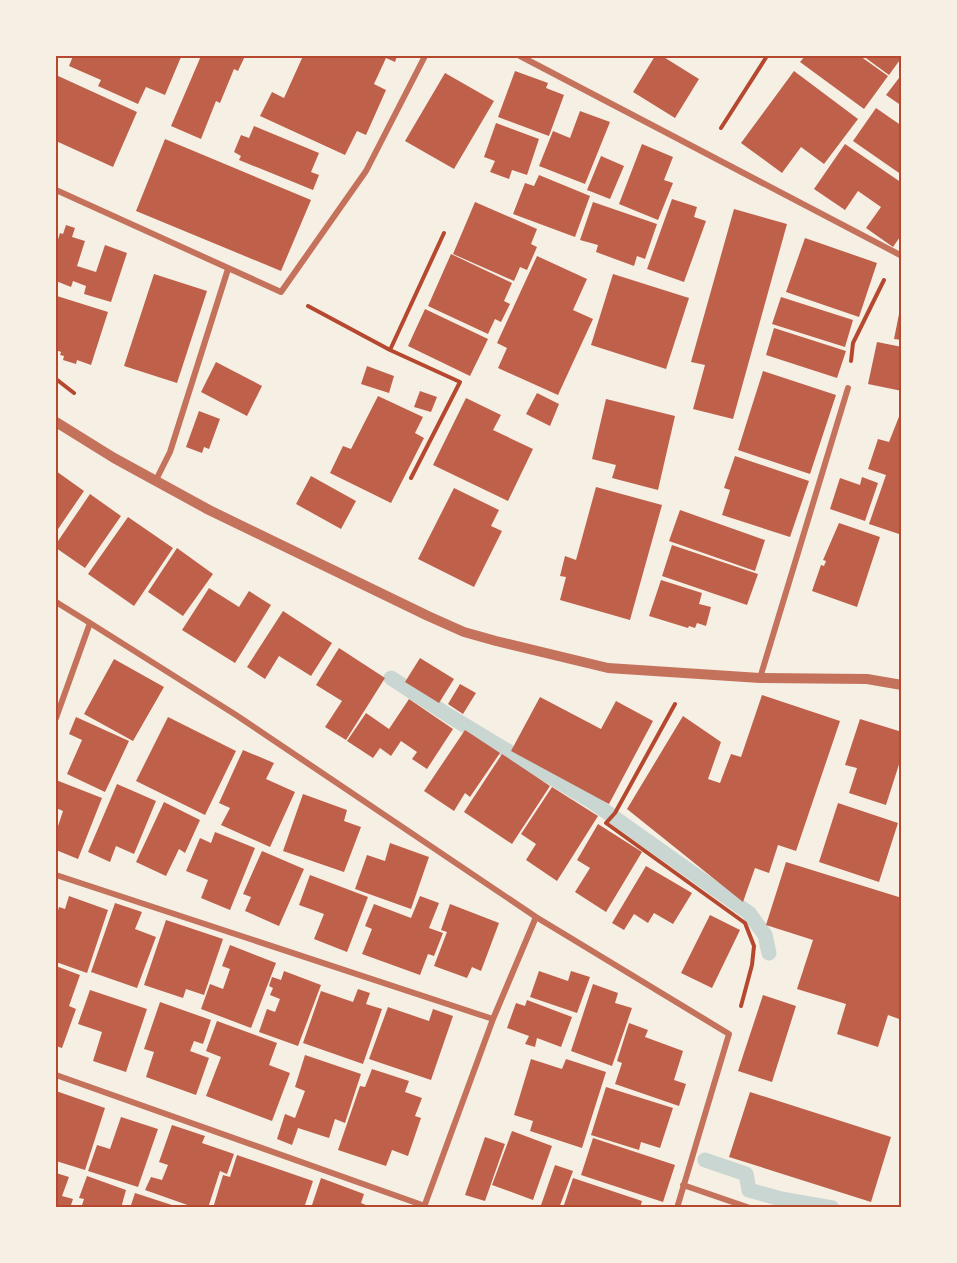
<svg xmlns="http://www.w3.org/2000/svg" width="957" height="1263" viewBox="0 0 957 1263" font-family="'Sofia Sans Condensed',sans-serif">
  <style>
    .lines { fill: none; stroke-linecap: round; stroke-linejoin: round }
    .stream { stroke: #c9d6d2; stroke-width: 15 }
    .building { fill: #bf614a }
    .path { stroke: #b5482f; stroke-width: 4 }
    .minor { stroke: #c5725c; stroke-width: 6 }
    .tertiary { stroke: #c5725c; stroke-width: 10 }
    .neatline { fill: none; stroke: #b5482f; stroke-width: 2 }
  </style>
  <rect width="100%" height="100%" fill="#f6efe4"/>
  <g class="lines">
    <!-- stream -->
    <path class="stream" d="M 391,678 L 451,717 L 591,801 L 749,913 L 765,935 L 769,953
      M 705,1160 L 746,1174 L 749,1190 L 781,1199 L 832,1208"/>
  </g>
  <!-- building -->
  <path class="building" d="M 73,56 L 178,56 L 181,57 L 165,95 L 146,87 L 138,104 L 98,86 L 101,80 L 69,66 Z
    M 201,56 L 245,56 L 238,71 L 234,69 L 220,103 L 216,101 L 201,139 L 171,126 Z
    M 303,56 L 397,56 L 395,62 L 386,58 L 374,84 L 386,90 L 366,135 L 357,131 L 345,155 L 260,116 L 272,92 L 284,98 Z
    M 655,56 L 662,56 L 699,79 L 675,118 L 633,92 Z
    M 805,56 L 860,56 L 888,76 L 864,109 L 800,62 Z
    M 863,56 L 902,56 L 902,57 L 889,75 Z
    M 515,71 L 548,83 L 546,88 L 564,95 L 549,136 L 498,117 Z
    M 794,71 L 858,119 L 824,164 L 801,147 L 782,173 L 741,143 Z
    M 445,73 L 494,101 L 454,169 L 405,141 Z
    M 902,74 L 902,106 L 886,95 Z
    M 56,75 L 137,112 L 113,167 L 56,141 Z
    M 876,108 L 902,126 L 902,175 L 853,141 Z
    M 580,111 L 610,122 L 585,184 L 539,166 L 553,131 L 570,138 Z
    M 496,123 L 539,139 L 527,175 L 512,170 L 509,179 L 490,172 L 495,161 L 484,157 Z
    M 254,126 L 319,153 L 311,172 L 319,175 L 313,190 L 239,160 L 241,156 L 234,152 L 241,135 L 249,138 Z
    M 165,139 L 311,200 L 281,271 L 136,211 Z
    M 642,144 L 673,157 L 664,180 L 673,183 L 658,220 L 619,204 Z
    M 845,144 L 902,183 L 902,234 L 893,247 L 866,228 L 881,207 L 858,191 L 845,210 L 814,189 Z
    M 601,156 L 624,166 L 610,199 L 587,190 Z
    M 539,175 L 590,196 L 575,237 L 513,214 L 525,183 L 534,186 Z
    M 672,199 L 697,207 L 694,217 L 706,221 L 684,282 L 647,269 Z
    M 475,202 L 537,229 L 531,244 L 537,247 L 527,270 L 520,267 L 514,281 L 453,254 Z
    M 593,202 L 657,224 L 645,259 L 637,256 L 634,266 L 596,252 L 598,245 L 580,240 Z
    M 734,209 L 787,224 L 733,419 L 693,409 L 705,365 L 691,362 Z
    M 66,225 L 75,228 L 72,237 L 85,241 L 77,266 L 96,272 L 105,245 L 127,253 L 111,302 L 84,294 L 86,286 L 73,281 L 71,287 L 56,281 L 56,246 L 60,233 L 63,234 Z
    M 805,238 L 877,263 L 859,317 L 786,292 Z
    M 451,254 L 512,283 L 504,301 L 510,304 L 501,322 L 495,319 L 488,334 L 428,306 Z
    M 537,256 L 587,279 L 573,310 L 593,319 L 558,395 L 498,368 L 507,348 L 497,343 Z
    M 154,274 L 207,291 L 177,383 L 124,366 Z
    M 613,274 L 689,298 L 666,369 L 591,345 Z
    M 57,296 L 108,312 L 91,365 L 77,360 L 76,364 L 63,360 L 64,356 L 60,355 L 61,352 L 56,350 Z
    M 781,297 L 853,320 L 845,347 L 772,324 Z
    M 425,309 L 488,339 L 470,376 L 408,346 Z
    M 900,309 L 902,309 L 902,340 L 894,339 Z
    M 774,328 L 846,351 L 837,378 L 766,355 Z
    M 877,342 L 902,347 L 902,391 L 868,384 Z
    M 216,362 L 262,386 L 247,416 L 201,392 Z
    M 367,366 L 394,376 L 389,393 L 361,384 Z
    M 763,371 L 836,395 L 810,474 L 738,450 Z
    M 420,391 L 437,397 L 431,412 L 414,407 Z
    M 537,393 L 559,404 L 550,426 L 526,414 Z
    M 378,396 L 423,417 L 415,433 L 424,438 L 391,503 L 330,473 L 343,446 L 351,449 Z
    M 466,398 L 501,415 L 493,430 L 533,449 L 508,501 L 433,465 Z
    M 606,399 L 675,416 L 658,490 L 612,478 L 616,465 L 592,459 Z
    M 902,409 L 902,535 L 869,524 L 886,475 L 868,469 L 878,439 L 889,442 Z
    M 199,411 L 220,419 L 209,449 L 204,447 L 202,453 L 186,447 Z
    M 735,456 L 809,481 L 790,537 L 722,515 L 730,490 L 724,488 Z
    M 56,471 L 84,491 L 56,532 Z
    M 311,476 L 356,501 L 341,529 L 296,504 Z
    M 862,477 L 878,483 L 865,521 L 830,509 L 840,478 L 860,485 Z
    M 596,487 L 662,505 L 630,620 L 560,600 L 566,577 L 560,576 L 565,556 L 576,560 Z
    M 454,488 L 499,510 L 491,526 L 502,531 L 474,587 L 418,559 Z
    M 90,494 L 121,516 L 85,568 L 56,548 L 56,544 Z
    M 680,510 L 765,540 L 755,571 L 669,541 Z
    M 128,517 L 173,548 L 134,606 L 88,574 Z
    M 839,523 L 880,537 L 857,607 L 812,591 L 821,565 L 824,566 L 826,561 L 823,560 Z
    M 672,545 L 758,574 L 747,605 L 662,576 Z
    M 177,548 L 213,574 L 183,616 L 148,592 Z
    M 661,580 L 702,593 L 699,604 L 711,607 L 706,626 L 697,623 L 695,628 L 689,626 L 688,628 L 649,616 Z
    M 209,588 L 239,607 L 249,591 L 271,605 L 235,663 L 182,630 Z
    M 283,611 L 332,643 L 311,676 L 279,656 L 265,679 L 247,667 Z
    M 339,648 L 385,678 L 346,740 L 325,727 L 342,701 L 316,685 Z
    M 420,658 L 454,679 L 439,703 L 405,682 Z
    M 114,659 L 164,687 L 133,741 L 84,714 Z
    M 460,684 L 476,693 L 463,714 L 448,704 Z
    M 762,695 L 840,721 L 796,851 L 778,845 L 769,873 L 755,868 L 743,902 L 627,809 L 683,716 L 721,742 L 708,779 L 720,783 L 731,754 L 741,757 Z
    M 540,697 L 601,729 L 616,701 L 653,721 L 609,804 L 511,751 Z
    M 409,699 L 453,729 L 427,769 L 412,759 L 417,752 L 401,741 L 391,756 L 380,748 L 373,758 L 347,741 L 366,713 L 389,729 Z
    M 76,717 L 129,741 L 105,792 L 67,774 L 82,740 L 69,734 Z
    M 168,717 L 236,751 L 205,815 L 136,781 Z
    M 860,719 L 902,732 L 902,755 L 886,805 L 849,793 L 857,768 L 845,765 Z
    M 465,730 L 500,753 L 470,797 L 465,793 L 454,811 L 424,791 Z
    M 243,750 L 274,763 L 266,779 L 295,792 L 270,847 L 221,825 L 230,808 L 219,803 Z
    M 502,754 L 550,786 L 512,844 L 464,812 Z
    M 56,780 L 102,798 L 78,859 L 56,850 L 56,825 L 58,826 L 63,811 L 56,808 Z
    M 117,784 L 156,801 L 134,854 L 116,846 L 110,862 L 88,852 Z
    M 552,787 L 598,816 L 557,881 L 526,860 L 536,844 L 521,834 Z
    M 303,794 L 347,810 L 344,821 L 361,827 L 344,872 L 283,851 Z
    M 164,802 L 200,820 L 185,853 L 179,849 L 166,876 L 136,862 Z
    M 838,803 L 898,823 L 879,882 L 819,862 Z
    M 598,824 L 642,852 L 606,912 L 575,892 L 590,868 L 577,860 Z
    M 215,832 L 255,848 L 230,910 L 201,898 L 208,880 L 186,871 L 200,838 L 211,843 Z
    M 390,843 L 429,857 L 411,909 L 355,889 L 367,855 L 385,861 Z
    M 262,851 L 304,869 L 279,926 L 245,911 L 251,897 L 243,894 Z
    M 786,862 L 902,898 L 902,1020 L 888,1015 L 878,1047 L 837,1034 L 846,1004 L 797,989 L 813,940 L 766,925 Z
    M 646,866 L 692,893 L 673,924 L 654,913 L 648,923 L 634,914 L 624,930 L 612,923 Z
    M 310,875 L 368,897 L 347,952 L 314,939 L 324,914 L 299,905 Z
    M 69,896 L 108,910 L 87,973 L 56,962 L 56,918 L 59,907 L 65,909 Z
    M 420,896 L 439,903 L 429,928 L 443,933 L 434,956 L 428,954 L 420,975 L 362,954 L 372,929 L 365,926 L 374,904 L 411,918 Z
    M 115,903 L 142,912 L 135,929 L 156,937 L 137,988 L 91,972 Z
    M 450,904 L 499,923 L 481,971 L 472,967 L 467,978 L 434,966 L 447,932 L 441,930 Z
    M 710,915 L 740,930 L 712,988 L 681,973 Z
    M 166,920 L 223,939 L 204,995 L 186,989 L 183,998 L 144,985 Z
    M 230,945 L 276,963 L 251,1028 L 201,1009 L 210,984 L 223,989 L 230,969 L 222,966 Z
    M 56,966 L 80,975 L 69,1006 L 76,1009 L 62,1048 L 56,1046 Z
    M 284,971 L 321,985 L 298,1046 L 259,1032 L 267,1009 L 275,1012 L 280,999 L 270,995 L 273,988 L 269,986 L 272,977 L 281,980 Z
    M 539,971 L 568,981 L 571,971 L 590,977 L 577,1013 L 530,997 Z
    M 593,984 L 618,993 L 615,1003 L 632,1008 L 612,1066 L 571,1051 Z
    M 358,989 L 370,993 L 366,1004 L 382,1009 L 363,1064 L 303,1043 L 321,991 L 353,1002 Z
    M 90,990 L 147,1009 L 126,1072 L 93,1061 L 102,1032 L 78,1024 Z
    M 763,995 L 796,1006 L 772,1082 L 738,1071 Z
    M 527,1000 L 572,1017 L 561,1047 L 537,1038 L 535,1047 L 525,1044 L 529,1036 L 507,1028 L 516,1003 L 525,1006 Z
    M 160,1002 L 211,1020 L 203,1044 L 194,1041 L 190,1051 L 209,1058 L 196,1095 L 146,1077 L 154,1052 L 144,1049 Z
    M 388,1007 L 429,1021 L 433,1009 L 453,1016 L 431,1080 L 369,1059 Z
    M 217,1021 L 277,1043 L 269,1065 L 290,1073 L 272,1121 L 206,1096 L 221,1057 L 206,1051 Z
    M 629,1023 L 648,1030 L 645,1037 L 683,1051 L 674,1080 L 686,1084 L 679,1106 L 615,1084 L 622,1063 L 617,1061 Z
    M 305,1055 L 361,1074 L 345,1123 L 335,1119 L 329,1138 L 298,1128 L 292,1145 L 277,1139 L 285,1114 L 295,1118 L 305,1091 L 295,1087 Z
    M 531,1059 L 562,1069 L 566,1059 L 606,1072 L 582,1148 L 530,1131 L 533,1121 L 514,1115 Z
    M 372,1069 L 409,1081 L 405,1092 L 422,1098 L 415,1116 L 421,1118 L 408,1156 L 392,1150 L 386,1166 L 338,1150 L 360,1086 L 365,1087 Z
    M 606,1087 L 673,1108 L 660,1148 L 641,1142 L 639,1150 L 591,1135 Z
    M 56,1091 L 105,1108 L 85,1170 L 56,1161 Z
    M 750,1092 L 891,1137 L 871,1202 L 729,1157 Z
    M 121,1117 L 158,1129 L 138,1187 L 88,1171 L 97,1145 L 110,1149 Z
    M 172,1125 L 205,1136 L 202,1143 L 234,1154 L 227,1174 L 220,1171 L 208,1208 L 196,1208 L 145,1190 L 151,1177 L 162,1180 L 168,1165 L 159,1162 Z
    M 512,1131 L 552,1146 L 533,1200 L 492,1185 Z
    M 485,1137 L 505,1144 L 485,1201 L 465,1195 Z
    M 593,1138 L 675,1165 L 663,1202 L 581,1175 Z
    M 237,1155 L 313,1181 L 304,1208 L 213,1208 L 223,1175 L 230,1177 Z
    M 555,1165 L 573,1171 L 559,1208 L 540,1208 Z
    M 56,1173 L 69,1177 L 62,1196 L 73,1199 L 70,1208 L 56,1208 Z
    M 87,1176 L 126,1190 L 121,1208 L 81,1208 L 84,1199 L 79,1198 Z
    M 321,1178 L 364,1194 L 361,1203 L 373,1208 L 311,1208 Z
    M 573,1178 L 642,1201 L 640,1208 L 563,1208 Z
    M 135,1193 L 178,1207 L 178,1208 L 130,1208 Z"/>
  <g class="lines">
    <!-- path -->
    <path class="path" d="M 721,128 L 767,56
      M 308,306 L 390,350 L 460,382 L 411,478
      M 390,350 L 444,233
      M 851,361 L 853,343 L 884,280
      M 56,379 L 74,393
      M 675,704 L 615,813 L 606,823 L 745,923 L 754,946 L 752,965 L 741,1006"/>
    <!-- minor -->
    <path class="minor" d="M 520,56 L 902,256
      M 56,190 L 281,292 L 366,171 L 425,56
      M 155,482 L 170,452 L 228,269
      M 56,602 L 90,623 L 56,718
      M 90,623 L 236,715 L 536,917 L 729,1034 L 677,1208
      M 760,678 L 848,388
      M 56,875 L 493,1019
      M 56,1075 L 425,1206
      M 683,1185 L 750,1208
      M 424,1207 L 493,1019 L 536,917"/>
    <!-- tertiary -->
    <path class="tertiary" d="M 56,422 L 114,458 L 209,510 L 428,616 L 464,632 L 496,641 L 608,668 L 760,678 L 867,679 L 902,685"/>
  </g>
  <!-- border -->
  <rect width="957" height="1263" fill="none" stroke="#f6efe4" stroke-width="114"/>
  <rect x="57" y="57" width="843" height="1149" class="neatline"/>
</svg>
